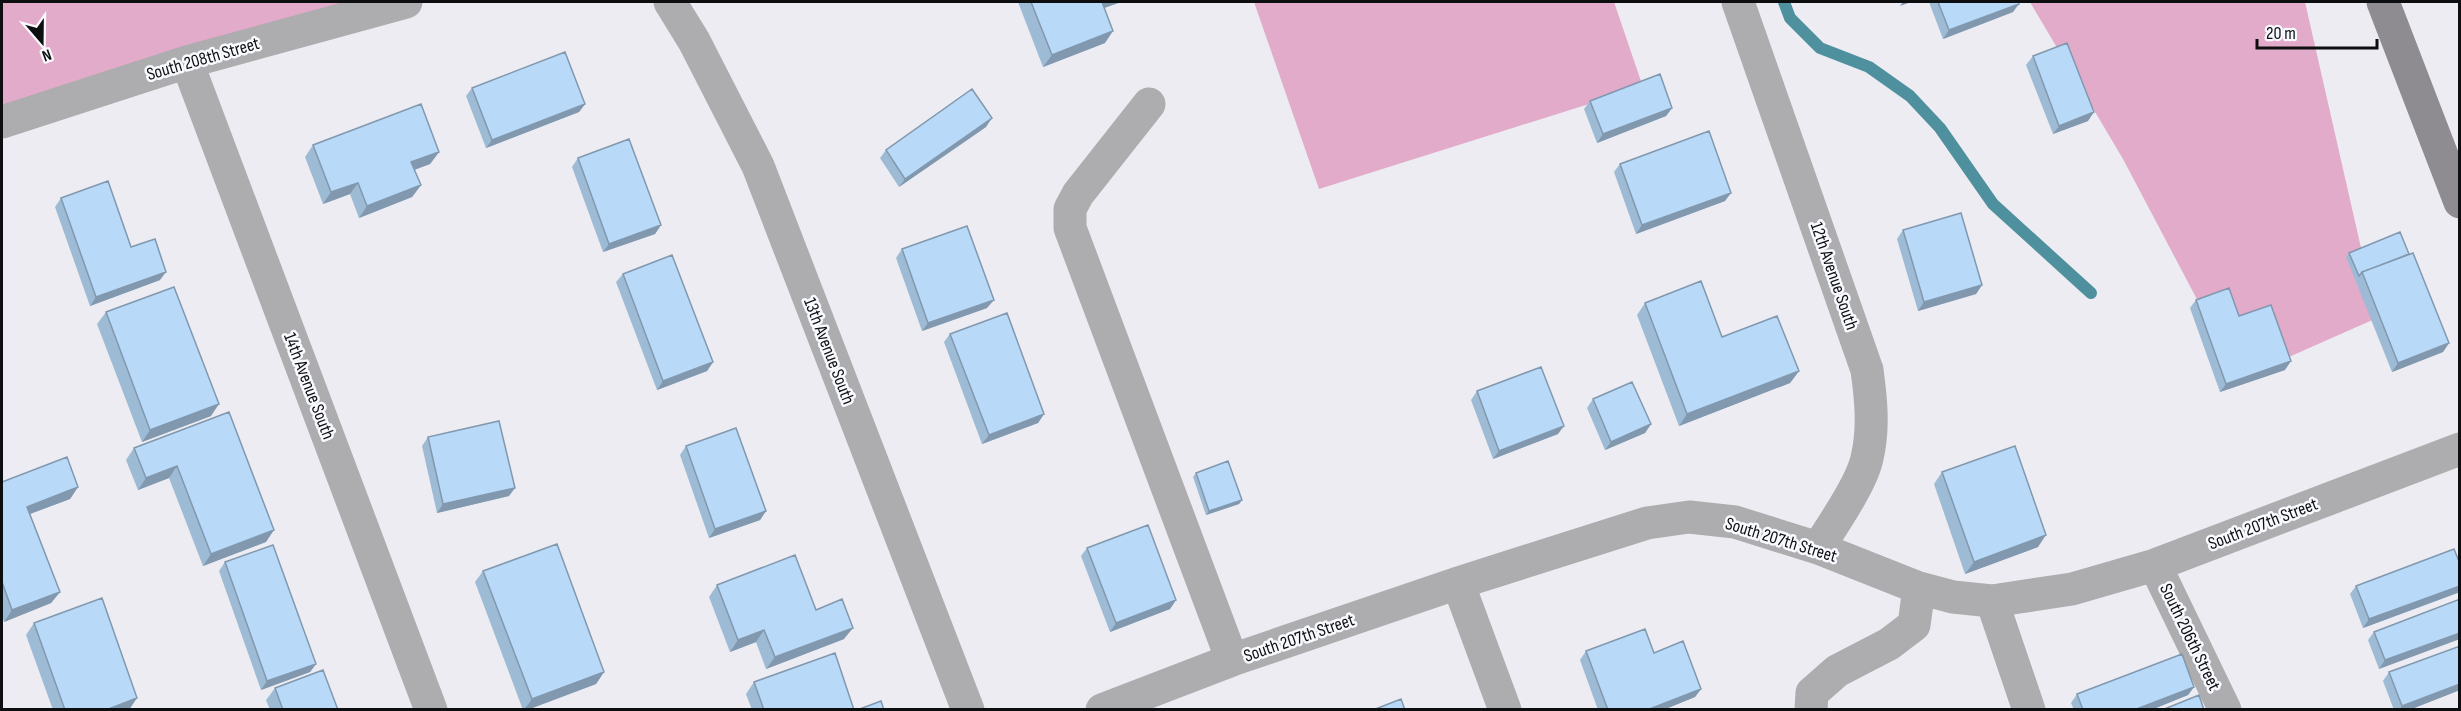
<svg xmlns="http://www.w3.org/2000/svg" width="2461" height="711" viewBox="0 0 2461 711" font-family="'Sofia Sans Condensed',sans-serif">
  <style>
    .green { fill: #e2abca }
    .lines { fill: none; stroke-linecap: round; stroke-linejoin: round }
    .stream { stroke: #4f909e; stroke-width: 12 }
    .street { stroke: #adacae; stroke-width: 33 }
    .secondary { stroke: #8e8c90; stroke-width: 33 }
    .wall { fill: #9ebbd5 }
    .shaded-wall { fill: #8198ae }
    .building { fill: #b8d9f8; stroke: #8198ae; stroke-width: 1.5 }
    .labels { text-anchor: middle; dominant-baseline: central; stroke-width: 5; stroke-linejoin: round; paint-order: stroke }
    .street-label { font-size: 18px; fill: #0d0e0f; stroke: #f9faff }
  </style>
  <rect width="100%" height="100%" fill="#ececf2"/>
  <!-- green -->
  <path class="green" d="M 2,2 L 348,2 L 2,123 Z
    M 1254,2 L 1614,2 L 1643,87 L 1319,189 Z
    M 2030,2 L 2305,2 L 2377,318 L 2239,379 L 2123,159 Z"/>
  <g class="lines">
    <!-- stream -->
    <path class="stream" d="M 1784,2 L 1790,18 L 1820,48 L 1869,67 L 1910,96 L 1940,128 L 1993,204 L 2091,293"/>
    <!-- street -->
    <path class="street" d="M 670,2 L 694,41 L 758,166 L 968,710
      M 1738,2 L 1867,370 C 1871,399 1874,429 1867,458 C 1862,483 1832,526 1818,548
      M 187,62 L 431,710
      M 1149,104 L 1078,194 L 1070,209 L 1070,228 L 1232,660
      M 2,122 L 187,62 L 406,2
      M 2155,565 L 2225,710
      M 1458,583 L 1505,710
      M 1992,601 L 2029,710
      M 1102,710 L 1232,660 L 1458,583 L 1647,523 L 1689,517 L 1735,522 L 1818,548 L 1919,588 L 1953,597 L 1992,601 L 2072,589 L 2155,565 L 2460,449
      M 1811,710 L 1812,693 L 1837,671 L 1889,644 L 1914,625 L 1919,588"/>
    <!-- secondary -->
    <path class="secondary" d="M 2383,2 L 2460,202"/>
  </g>
  <!-- wall -->
  <path class="wall" d="M 1018,2 L 1121,2 L 1104,8 L 1105,43 L 1043,67 Z
    M 1929,2 L 2018,2 L 2013,12 L 1943,39 Z
    M 2033,56 L 2088,121 L 2053,134 L 2026,65 Z
    M 472,88 L 585,104 L 579,112 L 486,148 L 466,96 Z
    M 1590,101 L 1672,108 L 1666,116 L 1597,143 L 1584,109 Z
    M 986,127 L 899,187 L 880,158 L 886,150 Z
    M 313,145 L 439,152 L 430,164 L 414,170 L 421,185 L 412,197 L 359,218 L 350,194 L 323,204 L 305,157 Z
    M 578,158 L 661,225 L 655,234 L 603,252 L 572,167 Z
    M 1620,164 L 1725,201 L 1636,234 L 1614,172 Z
    M 61,198 L 160,280 L 90,306 L 55,207 Z
    M 1903,230 L 1982,285 L 1976,294 L 1918,311 L 1897,239 Z
    M 902,249 L 987,308 L 922,331 L 896,258 Z
    M 2349,253 L 2409,254 L 2449,343 L 2443,352 L 2392,372 L 2346,257 Z
    M 623,274 L 713,362 L 707,371 L 657,390 L 616,282 Z
    M 2196,300 L 2239,316 L 2285,370 L 2220,392 L 2190,308 Z
    M 1645,303 L 1799,371 L 1790,383 L 1679,426 L 1637,315 Z
    M 106,312 L 211,416 L 142,442 L 97,324 Z
    M 950,334 L 1044,414 L 1038,423 L 982,444 L 944,342 Z
    M 1477,391 L 1558,434 L 1493,459 L 1471,400 Z
    M 1593,399 L 1651,424 L 1645,433 L 1605,450 L 1587,408 Z
    M 229,412 L 266,542 L 203,566 L 169,478 L 138,490 L 126,460 L 134,448 Z
    M 428,437 L 509,496 L 437,513 L 422,446 Z
    M 686,446 L 766,511 L 760,520 L 709,538 L 680,455 Z
    M 1942,472 L 2038,547 L 1965,574 L 1934,484 Z
    M 1196,473 L 1242,500 L 1239,504 L 1206,515 L 1193,477 Z
    M 2,482 L 78,487 L 70,499 L 30,514 L 60,592 L 51,603 L 4,622 L 2,616 Z
    M 1087,548 L 1176,600 L 1170,609 L 1110,632 L 1081,556 Z
    M 225,562 L 316,664 L 310,672 L 261,690 L 219,571 Z
    M 483,571 L 604,672 L 596,684 L 527,710 L 523,710 L 475,582 Z
    M 717,585 L 816,610 L 844,639 L 766,669 L 756,642 L 730,652 L 709,597 Z
    M 2356,586 L 2460,586 L 2460,592 L 2363,628 L 2350,594 Z
    M 2460,599 L 2379,669 L 2368,640 L 2374,632 Z
    M 34,623 L 129,710 L 53,710 L 26,635 Z
    M 1586,651 L 1654,653 L 1701,689 L 1695,697 L 1663,710 L 1598,710 L 1580,660 Z
    M 2389,672 L 2460,690 L 2409,710 L 2394,710 L 2383,681 Z
    M 754,682 L 854,710 L 752,710 L 746,694 Z
    M 2194,687 L 2188,695 L 2151,710 L 2074,710 L 2071,703 L 2077,694 Z
    M 275,688 L 338,710 L 270,710 L 266,700 Z"/>
  <!-- shaded-wall -->
  <path class="shaded-wall" d="M 1100,2 L 1121,2 L 1093,12 Z
    M 1903,2 L 1911,2 L 1900,6 Z
    M 2019,4 L 2013,12 L 1943,39 L 1949,30 Z
    M 1113,31 L 1105,43 L 1043,67 L 1052,55 Z
    M 585,104 L 579,112 L 486,148 L 492,140 Z
    M 1672,108 L 1666,116 L 1597,143 L 1603,134 Z
    M 2094,112 L 2088,121 L 2053,134 L 2059,126 Z
    M 992,118 L 986,127 L 899,187 L 905,179 Z
    M 439,152 L 430,164 L 403,174 L 411,162 Z
    M 358,183 L 350,194 L 323,204 L 331,192 Z
    M 421,185 L 412,197 L 359,218 L 367,206 Z
    M 1731,193 L 1725,201 L 1636,234 L 1642,225 Z
    M 661,225 L 655,234 L 603,252 L 609,244 Z
    M 166,272 L 160,280 L 90,306 L 96,297 Z
    M 1982,285 L 1976,294 L 1918,311 L 1924,302 Z
    M 994,300 L 987,308 L 922,331 L 928,323 Z
    M 2449,343 L 2443,352 L 2392,372 L 2398,363 Z
    M 2291,361 L 2285,370 L 2220,392 L 2226,384 Z
    M 713,362 L 707,371 L 657,390 L 663,381 Z
    M 1799,371 L 1790,383 L 1679,426 L 1687,414 Z
    M 219,404 L 211,416 L 142,442 L 150,430 Z
    M 1044,414 L 1038,423 L 982,444 L 989,435 Z
    M 1651,424 L 1645,433 L 1605,450 L 1611,442 Z
    M 1564,426 L 1558,434 L 1493,459 L 1499,451 Z
    M 177,466 L 169,478 L 138,490 L 146,478 Z
    M 78,487 L 70,499 L 19,518 L 27,507 Z
    M 515,488 L 509,496 L 437,513 L 443,504 Z
    M 1242,500 L 1239,504 L 1206,515 L 1209,511 Z
    M 766,511 L 760,520 L 709,538 L 715,529 Z
    M 274,530 L 266,542 L 203,566 L 211,554 Z
    M 2046,535 L 2038,547 L 1965,574 L 1974,562 Z
    M 2460,586 L 2460,592 L 2363,628 L 2369,619 Z
    M 60,592 L 51,603 L 4,622 L 12,610 Z
    M 1176,600 L 1170,609 L 1110,632 L 1116,623 Z
    M 853,628 L 844,639 L 766,669 L 775,657 Z
    M 764,630 L 756,642 L 730,652 L 738,640 Z
    M 2460,633 L 2460,639 L 2379,669 L 2385,660 Z
    M 316,664 L 310,672 L 261,690 L 267,681 Z
    M 604,672 L 596,684 L 527,710 L 524,710 L 532,699 Z
    M 2460,684 L 2460,690 L 2409,710 L 2399,710 L 2402,706 Z
    M 2194,687 L 2188,695 L 2151,710 L 2134,710 Z
    M 1701,689 L 1695,697 L 1663,710 L 1647,710 Z
    M 137,698 L 129,710 L 106,710 Z"/>
  <!-- building -->
  <path class="building" d="M 1031,2 L 1102,2 L 1113,31 L 1052,55 Z
    M 1938,2 L 2018,2 L 2019,4 L 1949,30 Z
    M 2067,43 L 2094,112 L 2059,126 L 2033,56 Z
    M 565,52 L 585,104 L 492,140 L 472,88 Z
    M 1660,74 L 1672,108 L 1603,134 L 1590,101 Z
    M 972,89 L 992,118 L 905,179 L 886,150 Z
    M 421,104 L 439,152 L 411,162 L 421,185 L 367,206 L 358,183 L 331,192 L 313,145 Z
    M 1709,131 L 1731,193 L 1642,225 L 1620,164 Z
    M 629,139 L 661,225 L 609,244 L 578,158 Z
    M 108,181 L 131,247 L 155,239 L 166,272 L 96,297 L 61,198 Z
    M 1961,213 L 1982,285 L 1924,302 L 1903,230 Z
    M 967,226 L 994,300 L 928,323 L 902,249 Z
    M 2400,232 L 2409,254 L 2362,272 L 2359,276 L 2349,253 Z
    M 2413,253 L 2449,343 L 2398,363 L 2362,272 Z
    M 672,255 L 713,362 L 663,381 L 623,274 Z
    M 1701,281 L 1722,337 L 1777,316 L 1799,371 L 1687,414 L 1645,303 Z
    M 174,287 L 219,404 L 150,430 L 106,312 Z
    M 2229,288 L 2239,316 L 2271,305 L 2291,361 L 2226,384 L 2196,300 Z
    M 1007,313 L 1044,414 L 989,435 L 950,334 Z
    M 1541,367 L 1564,426 L 1499,451 L 1477,391 Z
    M 1632,382 L 1651,424 L 1611,442 L 1593,399 Z
    M 229,412 L 274,530 L 211,554 L 177,466 L 146,478 L 134,448 Z
    M 499,421 L 515,488 L 443,504 L 428,437 Z
    M 736,428 L 766,511 L 715,529 L 686,446 Z
    M 2015,446 L 2046,535 L 1974,562 L 1942,472 Z
    M 67,457 L 78,487 L 27,507 L 60,592 L 12,610 L 2,582 L 2,482 Z
    M 1228,461 L 1242,500 L 1209,511 L 1196,473 Z
    M 1148,525 L 1176,600 L 1116,623 L 1087,548 Z
    M 557,544 L 604,672 L 532,699 L 483,571 Z
    M 273,545 L 316,664 L 267,681 L 225,562 Z
    M 2454,549 L 2460,564 L 2460,586 L 2369,619 L 2356,586 Z
    M 795,555 L 816,610 L 842,599 L 853,628 L 775,657 L 764,630 L 738,640 L 717,585 Z
    M 102,598 L 137,698 L 106,710 L 65,710 L 34,623 Z
    M 2460,599 L 2460,633 L 2385,660 L 2374,632 Z
    M 1645,629 L 1654,653 L 1683,641 L 1701,689 L 1647,710 L 1608,710 L 1586,651 Z
    M 2460,646 L 2460,684 L 2402,706 L 2389,672 Z
    M 835,653 L 854,710 L 764,710 L 754,682 Z
    M 2182,654 L 2194,687 L 2134,710 L 2083,710 L 2077,694 Z
    M 323,670 L 338,710 L 283,710 L 275,688 Z
    M 2199,695 L 2204,710 L 2162,710 Z
    M 1401,699 L 1405,710 L 1373,710 Z
    M 881,701 L 884,710 L 857,710 Z"/>
  <g class="labels">
    <!-- street labels -->
    <g class="street-label">
      <text transform="translate(203 59) rotate(-16)">South 208th Street</text>
      <text transform="translate(1834 276) rotate(71)">12th Avenue South</text>
      <text transform="translate(829 351) rotate(69)">13th Avenue South</text>
      <text transform="translate(309 386) rotate(69)">14th Avenue South</text>
      <text transform="translate(2263 524) rotate(-21)">South 207th Street</text>
      <text transform="translate(1781 540) rotate(17)">South 207th Street</text>
      <text transform="translate(2190 637) rotate(64)">South 206th Street</text>
      <text transform="translate(1299 638) rotate(-19)">South 207th Street</text>
    </g>
  </g>
  <!-- border -->
  <rect width="2461" height="711" fill="none" stroke="#0d0e0f" stroke-width="6"/>
  <!-- north arrow -->
  <g transform="translate(42 42) rotate(160)" stroke="#f9faff" stroke-width="4.5" paint-order="stroke">
  <path d="M0-4.5L10 22L0 15L-10 22Z" fill="#0d0e0f"/>
  <text y="-9" font-size="16" font-weight="bold" text-anchor="middle" fill="#0d0e0f">N</text>
  </g>
  <!-- scale -->
  <path d="M2257 39v9h120v-9" fill="none" stroke="#0d0e0f" stroke-width="3"/>
  <text x="2266" y="39" font-size="18" fill="#0d0e0f" stroke="#f9faff" stroke-width="4.5" paint-order="stroke">20 m</text>
</svg>
